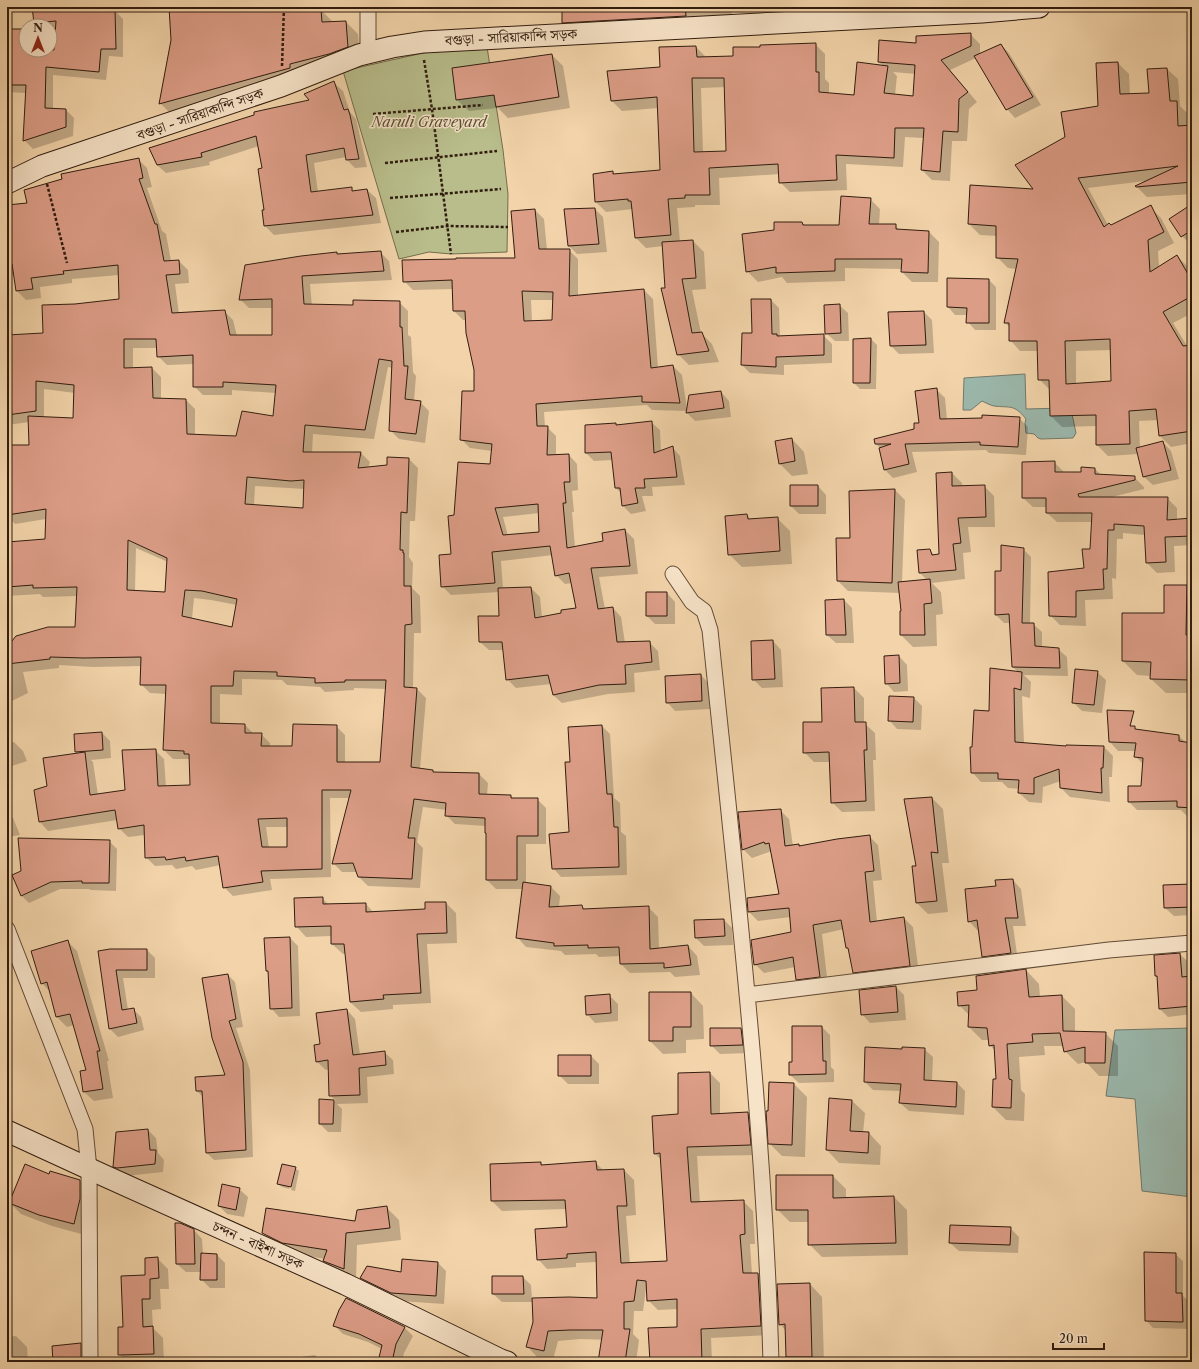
<svg xmlns="http://www.w3.org/2000/svg" width="1199" height="1369" viewBox="0 0 1199 1369" font-family="'Libre Caslon Text','Noto Serif Bengali',serif">
  <style>
    .green { fill: #b8bd8b; stroke: #746d4d }
    .water { fill: #9bb8ac; stroke: #717a6d }
    .shadow { fill: #0003; fill-rule: evenodd }
    .building { fill: #dc9d87; stroke: #311d0f; fill-rule: evenodd }
    .lines { fill: none; stroke-linecap: round; stroke-linejoin: round }
    .minor-casing { stroke: #624b36; stroke-width: 17 }
    .secondary-casing { stroke: #311d0f; stroke-width: 23 }
    .path { stroke: #311d0f; stroke-width: 2.5; stroke-dasharray: 3 2; stroke-linecap: butt }
    .minor { stroke: #f7e3c8; stroke-width: 15 }
    .secondary { stroke: #f7e3c8; stroke-width: 21 }
    .labels { text-anchor: middle; dominant-baseline: central; stroke-width: 3; stroke-linejoin: round; paint-order: stroke }
    .street-label { font-size: 14px; fill: #311d0f; stroke: #f7e3c8 }
    .park-label { font-size: 14px; font-style: italic; fill: #5a4d34; stroke: #f7e3c8 }
  </style>
  <rect width="100%" height="100%" fill="#f3d4aa"/>
  <filter id="stains"><feTurbulence type="fractalNoise" baseFrequency=".005" numOctaves="4"/><feColorMatrix values="0 0 0 0 .2 0 0 0 0 .09 0 0 0 0 .02 0 0 0 .5 -.17"/></filter>
  <radialGradient id="worn" r=".72"><stop offset=".6" stop-color="#630" stop-opacity="0"/><stop offset="1" stop-color="#630" stop-opacity=".3"/></radialGradient>
  <!-- green -->
  <path class="green" d="M 487,47 L 503,150 L 508,194 L 507,252 L 451,254 L 429,252 L 399,259 L 343,71 L 423,53 Z"/>
  <!-- water -->
  <path class="water" d="M 1025,374 L 1026,409 L 1064,408 L 1072,414 L 1076,433 L 1073,438 L 1041,439 L 1038,438 L 1034,434 L 1026,433 L 1025,423 L 1026,419 C 1014,404 1011,408 994,406 C 990,405 986,403 982,401 L 971,410 L 963,410 L 964,378 Z
    M 1192,1028 L 1192,1197 L 1142,1191 L 1135,1099 L 1106,1096 L 1115,1030 Z"/>
  <!-- shadow -->
  <path class="shadow" d="M 33,7 L 65,7 L 65,10 L 115,11 L 123,19 L 123,57 L 109,56 L 106,80 L 53,75 L 53,109 L 66,110 L 74,118 L 73,136 L 33,149 L 25,141 L 26,93 L 7,92 L 7,29 L 26,29 L 26,50 L 50,50 L 50,26 L 35,26 Z
    M 170,7 L 305,7 L 304,11 L 321,10 L 334,23 L 346,22 L 358,34 L 360,59 L 173,116 L 160,103 L 172,40 Z
    M 488,7 L 750,7 L 750,12 L 732,12 L 733,23 L 573,32 L 563,22 L 563,11 L 541,11 L 538,8 Z
    M 771,7 L 867,7 L 867,13 L 778,18 L 771,11 Z
    M 970,34 L 980,44 L 980,55 L 1001,45 L 1009,53 L 1041,105 L 1015,118 L 1007,109 L 976,58 L 950,70 L 977,102 L 969,109 L 967,141 L 952,141 L 950,181 L 932,180 L 922,170 L 924,138 L 905,137 L 903,167 L 846,164 L 847,190 L 790,192 L 780,182 L 780,174 L 719,178 L 720,205 L 695,205 L 695,207 L 677,208 L 680,242 L 693,241 L 704,252 L 706,289 L 692,290 L 701,333 L 712,344 L 719,362 L 689,365 L 678,354 L 666,289 L 663,246 L 646,248 L 636,238 L 633,209 L 606,212 L 596,202 L 613,172 L 615,175 L 661,171 L 658,108 L 622,111 L 612,101 L 608,72 L 661,68 L 696,47 L 706,57 L 734,56 L 761,48 L 815,44 L 825,54 L 825,79 L 829,83 L 829,94 L 854,96 L 883,66 L 879,62 L 917,44 ZM 893,72 L 916,74 L 914,97 L 895,95 L 897,76 ZM 726,87 L 727,152 L 703,153 L 701,88 Z
    M 552,55 L 563,66 L 570,108 L 508,118 L 498,108 L 469,111 L 457,100 Z
    M 1118,63 L 1129,74 L 1130,94 L 1150,94 L 1167,69 L 1178,79 L 1180,106 L 1187,113 L 1188,126 L 1192,126 L 1192,194 L 1147,197 L 1136,186 L 1145,181 L 1088,188 L 1108,225 L 1111,226 L 1150,207 L 1161,218 L 1174,243 L 1158,251 L 1159,267 L 1177,256 L 1188,267 L 1192,275 L 1192,313 L 1173,323 L 1187,346 L 1192,346 L 1192,443 L 1171,447 L 1160,436 L 1159,420 L 1139,421 L 1140,448 L 1163,442 L 1171,451 L 1179,479 L 1153,485 L 1144,477 L 1138,454 L 1108,456 L 1097,445 L 1097,426 L 1062,427 L 1051,416 L 1050,390 L 1039,379 L 1038,351 L 1020,351 L 1010,340 L 1010,327 L 1005,323 L 1017,269 L 1008,268 L 997,257 L 997,236 L 980,235 L 969,224 L 1035,190 L 1066,138 L 1099,107 ZM 1111,350 L 1112,382 L 1076,384 L 1076,351 Z
    M 334,83 L 343,91 L 350,112 L 356,119 L 367,167 L 355,168 L 347,160 L 346,157 L 314,163 L 318,192 L 351,188 L 355,192 L 367,190 L 376,198 L 381,223 L 274,235 L 265,226 L 263,211 L 265,210 L 263,169 L 259,146 L 209,162 L 210,165 L 166,173 L 157,165 L 311,101 Z
    M 138,159 L 147,168 L 152,187 L 147,188 L 162,231 L 166,234 L 171,261 L 179,261 L 188,270 L 189,283 L 175,284 L 179,314 L 224,311 L 233,320 L 237,336 L 273,336 L 273,308 L 249,308 L 240,299 L 337,253 L 338,255 L 380,252 L 389,261 L 392,280 L 310,284 L 312,306 L 354,306 L 399,302 L 408,311 L 408,335 L 411,337 L 413,372 L 416,376 L 414,401 L 420,402 L 429,411 L 425,443 L 399,439 L 390,430 L 393,368 L 388,367 L 374,439 L 313,434 L 312,453 L 361,453 L 370,462 L 368,468 L 388,466 L 409,459 L 418,468 L 415,521 L 410,521 L 409,557 L 413,563 L 412,588 L 420,596 L 421,633 L 414,633 L 413,688 L 417,689 L 426,698 L 420,769 L 432,771 L 435,773 L 479,774 L 488,783 L 487,795 L 510,796 L 514,799 L 537,799 L 546,808 L 546,844 L 526,844 L 526,884 L 551,887 L 560,896 L 559,907 L 582,906 L 585,910 L 648,907 L 658,917 L 659,949 L 688,946 L 697,956 L 700,975 L 675,977 L 670,972 L 630,973 L 621,964 L 620,956 L 599,957 L 596,954 L 565,955 L 561,951 L 526,947 L 517,937 L 523,889 L 496,889 L 487,880 L 487,835 L 486,833 L 486,826 L 455,824 L 446,815 L 446,810 L 423,807 L 417,842 L 423,848 L 420,888 L 368,886 L 359,877 L 357,872 L 342,872 L 333,863 L 350,798 L 330,798 L 331,877 L 270,879 L 272,890 L 233,896 L 224,887 L 221,865 L 196,870 L 192,866 L 176,869 L 172,865 L 155,866 L 146,857 L 145,835 L 128,837 L 119,828 L 117,820 L 48,831 L 40,822 L 35,791 L 48,787 L 78,754 L 76,752 L 102,733 L 110,741 L 111,758 L 91,760 L 93,762 L 98,795 L 126,791 L 155,750 L 164,759 L 166,787 L 191,786 L 190,759 L 173,759 L 164,750 L 167,694 L 150,693 L 141,684 L 142,666 L 93,667 L 59,665 L 59,668 L 23,672 L 28,693 L 12,701 L 7,697 L 7,648 L 17,636 L 48,628 L 76,628 L 77,596 L 43,597 L 40,594 L 7,596 L 7,542 L 46,540 L 46,519 L 15,524 L 7,516 L 7,446 L 30,446 L 29,422 L 7,425 L 7,336 L 44,334 L 75,305 L 120,300 L 119,275 L 72,279 L 72,283 L 40,287 L 41,298 L 26,300 L 17,291 L 15,274 L 7,275 L 7,206 L 28,204 ZM 133,348 L 157,348 L 158,356 L 167,365 L 194,364 L 194,386 L 203,395 L 232,395 L 232,390 L 276,393 L 274,417 L 237,437 L 195,435 L 195,409 L 186,400 L 161,400 L 161,377 L 152,368 L 133,368 ZM 44,389 L 75,393 L 74,419 L 44,417 ZM 255,486 L 305,489 L 304,509 L 254,506 ZM 136,548 L 168,562 L 166,593 L 135,592 ZM 194,598 L 211,600 L 237,605 L 233,628 L 192,619 ZM 242,679 L 282,680 L 287,685 L 320,687 L 325,692 L 354,690 L 354,688 L 386,689 L 381,763 L 345,763 L 345,735 L 336,726 L 293,747 L 270,747 L 270,743 L 261,734 L 254,734 L 245,725 L 220,724 L 220,694 L 242,695 ZM 266,827 L 288,827 L 288,848 L 269,848 Z
    M 870,199 L 880,209 L 879,225 L 895,225 L 900,231 L 929,232 L 939,242 L 938,282 L 912,282 L 902,272 L 902,269 L 845,268 L 845,281 L 787,283 L 782,277 L 758,282 L 747,271 L 775,231 L 802,223 L 806,226 L 840,226 Z
    M 1192,205 L 1192,243 L 1190,244 L 1182,236 Z
    M 595,209 L 603,217 L 607,252 L 577,254 L 569,246 L 565,210 Z
    M 535,210 L 544,219 L 547,250 L 569,250 L 578,259 L 578,297 L 644,290 L 653,299 L 658,368 L 673,366 L 682,375 L 687,409 L 721,392 L 729,401 L 731,417 L 695,421 L 687,413 L 687,411 L 652,410 L 647,405 L 544,412 L 545,427 L 547,427 L 556,436 L 556,455 L 569,455 L 577,464 L 578,490 L 572,491 L 574,512 L 572,512 L 575,547 L 604,542 L 625,530 L 634,539 L 638,574 L 599,577 L 605,609 L 613,608 L 621,617 L 625,643 L 649,642 L 658,651 L 660,670 L 634,673 L 635,692 L 608,694 L 562,703 L 553,695 L 551,684 L 516,688 L 507,679 L 504,650 L 489,650 L 480,642 L 500,617 L 499,592 L 451,595 L 442,586 L 452,555 L 455,516 L 491,465 L 492,451 L 470,448 L 461,439 L 475,392 L 475,369 L 466,320 L 463,320 L 454,311 L 454,289 L 413,290 L 404,281 L 516,259 L 512,212 ZM 531,300 L 554,300 L 553,321 L 532,322 ZM 539,513 L 540,533 L 508,536 L 503,517 ZM 553,555 L 556,575 L 565,584 L 572,583 L 577,609 L 562,614 L 542,618 L 540,597 L 531,588 L 503,589 L 501,561 Z
    M 989,280 L 996,287 L 996,330 L 975,330 L 968,322 L 968,315 L 955,315 L 948,307 Z
    M 771,300 L 779,308 L 780,337 L 823,335 L 832,344 L 832,363 L 784,365 L 784,375 L 750,373 L 742,365 L 743,334 L 753,334 Z
    M 839,305 L 848,313 L 849,341 L 835,341 L 826,333 Z
    M 924,312 L 932,320 L 934,353 L 899,354 L 891,346 Z
    M 871,339 L 877,345 L 876,389 L 860,389 L 854,383 Z
    M 936,389 L 945,398 L 947,420 L 1019,418 L 1028,427 L 1026,455 L 989,453 L 986,450 L 912,452 L 917,472 L 893,478 L 885,470 L 880,448 L 876,444 L 875,440 L 915,430 L 920,424 Z
    M 651,422 L 660,430 L 661,452 L 672,447 L 680,456 L 685,485 L 652,487 L 653,496 L 642,496 L 646,511 L 631,514 L 623,506 L 622,494 L 616,488 L 613,460 L 594,461 L 586,453 L 616,424 L 617,426 Z
    M 792,439 L 804,452 L 808,474 L 792,476 L 780,464 Z
    M 1054,462 L 1064,472 L 1082,473 L 1082,468 L 1095,469 L 1102,476 L 1134,477 L 1144,487 L 1144,489 L 1112,497 L 1167,498 L 1177,508 L 1177,520 L 1192,519 L 1192,545 L 1174,546 L 1175,572 L 1157,573 L 1147,563 L 1145,535 L 1123,533 L 1123,539 L 1117,539 L 1116,579 L 1112,578 L 1113,599 L 1085,600 L 1086,626 L 1060,625 L 1050,615 L 1085,569 L 1091,550 L 1092,522 L 1057,522 L 1047,513 L 1047,507 L 1033,507 L 1023,498 Z
    M 952,473 L 962,483 L 962,487 L 984,486 L 994,496 L 995,527 L 968,527 L 971,552 L 963,553 L 965,579 L 932,583 L 941,592 L 943,614 L 936,615 L 937,646 L 913,647 L 901,635 L 901,612 L 902,612 L 900,593 L 848,591 L 838,581 L 851,539 L 895,490 L 905,500 L 902,583 L 927,580 L 920,573 L 918,551 L 930,550 L 935,556 L 940,555 Z
    M 818,486 L 826,495 L 826,514 L 799,514 L 791,506 Z
    M 747,515 L 751,520 L 777,518 L 790,531 L 792,564 L 742,567 L 729,554 Z
    M 1023,549 L 1031,557 L 1030,624 L 1033,624 L 1042,632 L 1042,647 L 1058,649 L 1067,657 L 1068,676 L 1024,675 L 1031,682 L 1030,698 L 1022,696 L 1024,743 L 1066,747 L 1104,747 L 1113,756 L 1112,777 L 1109,777 L 1110,802 L 1070,797 L 1061,788 L 1061,781 L 1043,787 L 1042,803 L 1029,802 L 1019,793 L 1020,789 L 1008,788 L 1002,782 L 981,782 L 972,772 L 973,748 L 990,712 L 1019,673 L 1013,667 L 1011,623 L 1004,623 L 996,615 L 1002,572 Z
    M 1186,586 L 1192,592 L 1192,693 L 1166,693 L 1151,679 L 1151,676 L 1137,675 L 1123,661 L 1123,614 L 1165,614 Z
    M 667,593 L 675,602 L 675,624 L 655,624 L 647,616 Z
    M 844,600 L 852,608 L 854,643 L 836,643 L 827,635 L 826,601 Z
    M 773,641 L 781,650 L 783,687 L 762,688 L 753,679 Z
    M 899,656 L 907,665 L 908,691 L 894,692 L 886,683 Z
    M 1097,672 L 1106,680 L 1102,713 L 1082,711 L 1073,702 Z
    M 701,675 L 709,684 L 710,709 L 675,711 L 667,702 Z
    M 854,688 L 864,698 L 864,723 L 875,733 L 876,760 L 873,760 L 875,811 L 842,812 L 832,802 L 831,762 L 814,762 L 804,752 L 823,723 Z
    M 914,698 L 922,706 L 921,730 L 897,729 L 889,720 Z
    M 602,726 L 610,734 L 614,798 L 620,803 L 621,832 L 626,836 L 627,875 L 561,877 L 553,868 L 570,833 L 571,763 Z
    M 1179,736 L 1186,743 L 1192,744 L 1192,816 L 1187,816 L 1181,810 L 1137,810 L 1129,802 L 1142,787 L 1144,765 L 1135,756 L 1136,751 L 1118,751 L 1110,742 Z
    M 14,742 L 23,751 L 27,761 L 9,767 L 7,766 L 7,744 Z
    M 932,798 L 943,809 L 949,863 L 942,863 L 948,912 L 928,914 L 917,903 L 917,867 Z
    M 780,810 L 789,819 L 793,846 L 799,845 L 800,847 L 869,836 L 878,845 L 882,880 L 873,881 L 877,922 L 904,918 L 913,927 L 919,974 L 863,981 L 854,972 L 844,929 L 822,934 L 828,986 L 806,988 L 797,979 L 795,967 L 764,973 L 755,964 L 793,933 L 791,917 L 758,921 L 749,912 L 780,895 L 772,851 L 752,858 L 743,849 Z
    M 7,813 L 13,818 L 20,835 L 8,837 L 9,853 L 7,853 Z
    M 109,841 L 117,849 L 116,891 L 91,890 L 89,889 L 60,889 L 29,903 L 21,895 Z
    M 1013,880 L 1021,889 L 1026,926 L 1013,926 L 1018,961 L 991,965 L 983,956 L 980,929 L 977,930 L 969,921 L 997,887 Z
    M 1192,885 L 1192,915 L 1174,916 L 1165,908 Z
    M 322,898 L 329,905 L 366,904 L 374,913 L 426,910 L 446,903 L 456,913 L 457,943 L 427,944 L 431,1003 L 393,1005 L 393,1009 L 361,1012 L 350,1002 L 346,954 L 343,954 L 332,944 L 332,936 L 306,937 L 296,926 Z
    M 724,920 L 732,928 L 733,945 L 704,946 L 696,938 Z
    M 290,938 L 298,946 L 300,1016 L 279,1017 L 271,1008 L 269,973 L 267,971 Z
    M 67,941 L 77,951 L 109,1061 L 107,1061 L 113,1098 L 94,1101 L 84,1092 L 87,1071 L 74,1025 L 67,1027 L 57,1017 L 51,993 L 42,983 Z
    M 147,950 L 155,958 L 155,978 L 123,978 L 128,1010 L 133,1009 L 141,1017 L 144,1030 L 118,1037 L 110,1029 L 99,951 Z
    M 1180,954 L 1188,962 L 1189,977 L 1192,977 L 1192,1014 L 1168,1017 L 1160,1009 L 1158,978 L 1156,976 Z
    M 1026,970 L 1039,984 L 1040,997 L 1062,996 L 1075,1009 L 1075,1033 L 1105,1033 L 1118,1046 L 1118,1076 L 1099,1076 L 1086,1062 L 1078,1064 L 1065,1051 L 1064,1046 L 1044,1046 L 1045,1055 L 1019,1057 L 1021,1090 L 1025,1094 L 1024,1121 L 1006,1120 L 993,1107 L 997,1080 L 995,1051 L 990,1045 L 989,1040 L 982,1040 L 969,1027 L 970,1016 L 959,1005 L 978,991 Z
    M 228,975 L 235,982 L 243,1027 L 236,1028 L 250,1070 L 253,1157 L 214,1160 L 207,1153 L 203,1097 L 197,1091 L 226,1076 Z
    M 896,987 L 904,995 L 906,1020 L 870,1023 L 862,1014 Z
    M 691,993 L 703,1006 L 704,1039 L 686,1040 L 686,1053 L 663,1054 L 650,1041 Z
    M 609,995 L 618,1004 L 618,1021 L 595,1023 L 587,1014 Z
    M 347,1010 L 355,1019 L 360,1055 L 384,1052 L 393,1060 L 394,1074 L 367,1077 L 368,1103 L 337,1104 L 342,1109 L 341,1132 L 328,1132 L 320,1124 L 320,1100 L 336,1101 L 330,1095 L 330,1069 L 326,1070 L 317,1062 Z
    M 822,1027 L 830,1035 L 831,1067 L 834,1070 L 834,1082 L 799,1083 L 790,1075 L 793,1063 Z
    M 741,1029 L 749,1037 L 750,1053 L 720,1054 L 711,1045 Z
    M 924,1049 L 933,1057 L 932,1081 L 957,1083 L 965,1091 L 964,1115 L 909,1111 L 900,1103 L 901,1091 L 873,1090 L 865,1082 L 903,1050 Z
    M 591,1056 L 599,1064 L 599,1084 L 568,1084 L 559,1075 Z
    M 710,1073 L 720,1083 L 720,1114 L 748,1113 L 758,1123 L 760,1155 L 697,1156 L 700,1203 L 743,1201 L 753,1211 L 755,1244 L 750,1244 L 752,1274 L 758,1274 L 768,1284 L 770,1335 L 711,1338 L 712,1362 L 651,1362 L 678,1328 L 678,1309 L 658,1310 L 648,1300 L 647,1289 L 646,1289 L 643,1311 L 634,1311 L 633,1334 L 639,1340 L 636,1362 L 612,1362 L 612,1340 L 580,1339 L 558,1341 L 553,1360 L 537,1357 L 528,1347 L 534,1322 L 533,1302 L 502,1302 L 493,1294 L 523,1277 L 531,1285 L 532,1299 L 569,1298 L 598,1299 L 597,1262 L 576,1263 L 576,1267 L 547,1269 L 538,1259 L 568,1228 L 567,1209 L 502,1211 L 492,1201 L 541,1163 L 543,1166 L 595,1162 L 604,1171 L 624,1170 L 634,1180 L 636,1215 L 626,1216 L 630,1264 L 668,1262 L 662,1160 L 655,1154 L 679,1114 Z
    M 770,1083 L 794,1084 L 807,1097 L 805,1157 L 782,1156 L 769,1143 Z
    M 852,1101 L 865,1113 L 863,1133 L 869,1133 L 881,1146 L 880,1165 L 839,1163 L 827,1150 Z
    M 148,1130 L 156,1138 L 158,1153 L 164,1160 L 163,1172 L 126,1176 L 123,1175 L 114,1166 Z
    M 295,1168 L 299,1171 L 295,1191 L 291,1190 L 296,1169 L 294,1169 L 289,1189 L 282,1187 L 278,1184 Z
    M 50,1175 L 80,1181 L 91,1192 L 85,1235 L 52,1226 L 21,1214 L 10,1203 Z
    M 833,1176 L 846,1189 L 846,1199 L 894,1197 L 907,1210 L 908,1255 L 822,1257 L 809,1244 L 809,1222 L 790,1222 L 777,1209 Z
    M 239,1189 L 248,1197 L 244,1217 L 227,1214 L 219,1206 Z
    M 387,1208 L 399,1220 L 401,1240 L 357,1245 L 356,1280 L 336,1273 L 324,1261 L 325,1259 L 295,1254 L 275,1245 L 263,1233 L 356,1223 Z
    M 1010,1228 L 1019,1237 L 1018,1253 L 959,1251 L 950,1243 Z
    M 194,1230 L 202,1239 L 203,1254 L 217,1255 L 225,1263 L 225,1288 L 210,1288 L 201,1279 L 202,1272 L 186,1272 L 177,1264 Z
    M 1175,1254 L 1183,1261 L 1183,1296 L 1190,1302 L 1190,1329 L 1153,1328 L 1146,1320 Z
    M 157,1258 L 168,1269 L 169,1289 L 160,1289 L 161,1309 L 152,1310 L 153,1328 L 163,1338 L 164,1362 L 127,1362 L 119,1354 L 124,1328 L 147,1276 Z
    M 438,1263 L 446,1271 L 444,1304 L 400,1301 L 369,1286 L 361,1278 L 402,1274 Z
    M 810,1284 L 822,1297 L 824,1362 L 792,1362 L 787,1357 L 786,1331 L 780,1324 Z
    M 334,1325 L 404,1327 L 413,1336 L 404,1353 L 402,1362 L 379,1362 L 382,1349 L 368,1342 L 343,1334 Z
    M 7,1334 L 7,1337 L 16,1336 L 27,1347 L 28,1362 L 7,1362 Z
    M 81,1344 L 89,1352 L 89,1362 L 54,1362 Z
    M 315,1355 L 322,1362 L 294,1362 L 293,1358 Z"/>
  <!-- building -->
  <path class="building" d="M 32,7 L 58,7 L 58,9 L 115,10 L 116,49 L 101,49 L 99,72 L 46,67 L 45,108 L 66,109 L 66,127 L 23,141 L 26,85 L 7,85 L 7,29 L 26,29 L 26,50 L 54,50 L 56,21 L 34,23 Z
    M 169,7 L 292,7 L 292,10 L 321,9 L 322,22 L 346,21 L 348,47 L 329,54 L 290,64 L 290,68 L 159,104 L 171,40 Z
    M 562,7 L 685,7 L 686,16 L 562,23 Z
    M 971,33 L 971,46 L 941,60 L 968,92 L 959,99 L 958,132 L 943,131 L 940,172 L 921,170 L 924,128 L 895,128 L 894,158 L 836,155 L 837,180 L 779,183 L 778,164 L 709,168 L 710,195 L 685,195 L 685,198 L 668,199 L 671,235 L 635,238 L 631,201 L 628,201 L 628,199 L 595,202 L 593,174 L 613,171 L 613,174 L 660,170 L 657,97 L 611,101 L 607,71 L 660,67 L 659,47 L 696,46 L 697,57 L 733,56 L 733,47 L 760,47 L 760,45 L 816,43 L 816,72 L 819,72 L 819,92 L 854,95 L 857,62 L 888,66 L 884,93 L 913,96 L 915,65 L 878,62 L 879,40 L 916,43 L 916,36 ZM 692,78 L 724,78 L 726,151 L 694,152 Z
    M 1001,44 L 1033,97 L 1006,110 L 974,56 Z
    M 552,54 L 559,97 L 496,107 L 494,95 L 456,100 L 452,68 Z
    M 1118,62 L 1120,94 L 1149,93 L 1147,69 L 1167,68 L 1170,101 L 1177,101 L 1178,126 L 1192,125 L 1192,182 L 1136,187 L 1135,186 L 1178,166 L 1078,178 L 1104,227 L 1109,223 L 1111,225 L 1151,205 L 1164,232 L 1148,240 L 1150,272 L 1177,255 L 1192,281 L 1192,296 L 1163,312 L 1183,346 L 1192,345 L 1192,431 L 1159,436 L 1156,409 L 1129,411 L 1130,444 L 1096,445 L 1096,415 L 1050,416 L 1049,380 L 1038,380 L 1037,341 L 1009,341 L 1009,323 L 1004,323 L 1018,259 L 996,258 L 996,226 L 968,224 L 970,185 L 1033,189 L 1015,165 L 1065,137 L 1061,112 L 1098,106 L 1096,63 ZM 1110,339 L 1111,381 L 1066,384 L 1065,341 Z
    M 334,81 L 344,110 L 348,109 L 350,115 L 359,159 L 346,160 L 344,148 L 306,155 L 311,192 L 352,187 L 352,191 L 367,189 L 373,215 L 264,226 L 262,210 L 264,210 L 258,169 L 262,168 L 256,136 L 201,153 L 202,157 L 157,165 L 149,148 L 254,115 L 254,112 L 309,100 L 304,94 Z
    M 139,158 L 143,178 L 139,179 L 155,224 L 157,224 L 164,261 L 179,260 L 180,274 L 166,275 L 172,313 L 225,310 L 230,335 L 272,335 L 272,299 L 239,300 L 245,265 L 301,256 L 337,252 L 337,254 L 381,251 L 384,271 L 302,276 L 304,304 L 353,305 L 353,300 L 400,301 L 400,327 L 402,327 L 404,366 L 408,366 L 405,399 L 421,401 L 416,434 L 389,431 L 392,361 L 379,359 L 365,430 L 305,425 L 303,452 L 361,452 L 358,468 L 387,465 L 387,457 L 409,458 L 407,513 L 401,512 L 400,550 L 403,550 L 403,553 L 404,553 L 404,586 L 411,586 L 412,624 L 405,625 L 404,687 L 417,688 L 411,767 L 433,770 L 433,772 L 479,773 L 479,794 L 511,795 L 511,798 L 538,798 L 538,836 L 517,836 L 517,880 L 486,880 L 486,833 L 485,833 L 485,818 L 445,816 L 446,803 L 414,799 L 408,838 L 415,838 L 412,879 L 358,877 L 353,863 L 332,864 L 351,790 L 322,790 L 322,869 L 261,871 L 263,882 L 223,888 L 218,856 L 186,861 L 185,857 L 166,860 L 165,857 L 145,858 L 144,825 L 118,829 L 115,810 L 39,822 L 34,790 L 47,786 L 43,758 L 85,752 L 90,795 L 125,790 L 122,750 L 156,749 L 158,786 L 190,785 L 189,754 L 184,754 L 184,751 L 163,750 L 166,685 L 140,685 L 141,657 L 84,658 L 50,657 L 50,659 L 7,664 L 7,647 L 16,636 L 48,627 L 75,627 L 77,587 L 33,588 L 33,585 L 7,587 L 7,542 L 45,539 L 46,509 L 7,515 L 7,445 L 29,445 L 28,416 L 73,418 L 74,385 L 36,381 L 36,411 L 7,415 L 7,335 L 43,333 L 42,305 L 75,304 L 119,299 L 118,265 L 63,271 L 64,274 L 31,278 L 33,289 L 16,291 L 12,264 L 7,265 L 7,205 L 27,203 L 24,190 L 62,179 L 61,174 ZM 124,339 L 156,339 L 157,357 L 193,355 L 193,387 L 223,387 L 223,382 L 276,385 L 273,416 L 242,411 L 236,436 L 187,434 L 186,399 L 153,398 L 152,367 L 124,368 ZM 247,477 L 291,481 L 304,480 L 303,508 L 245,504 ZM 128,540 L 167,558 L 165,592 L 127,590 ZM 185,590 L 202,591 L 237,599 L 232,627 L 182,616 ZM 234,671 L 277,672 L 277,676 L 315,678 L 315,683 L 345,682 L 345,680 L 386,680 L 380,762 L 337,762 L 337,725 L 293,724 L 292,746 L 261,746 L 262,733 L 245,733 L 245,724 L 211,723 L 211,686 L 233,686 ZM 287,818 L 287,847 L 262,847 L 258,819 Z
    M 841,196 L 871,198 L 869,224 L 896,224 L 896,229 L 929,231 L 928,273 L 901,272 L 902,259 L 835,259 L 835,271 L 776,273 L 776,267 L 746,272 L 742,234 L 774,230 L 774,222 L 802,222 L 803,225 L 839,225 Z
    M 1192,204 L 1192,230 L 1181,237 L 1169,219 Z
    M 595,208 L 599,244 L 568,246 L 564,209 Z
    M 535,209 L 539,249 L 570,249 L 569,296 L 644,289 L 651,368 L 673,365 L 680,403 L 642,402 L 642,396 L 536,404 L 537,426 L 548,426 L 547,455 L 569,454 L 570,482 L 564,482 L 566,503 L 563,503 L 567,548 L 603,541 L 602,533 L 625,529 L 630,566 L 591,568 L 598,609 L 613,607 L 617,642 L 650,641 L 652,662 L 625,665 L 626,684 L 599,685 L 553,695 L 548,675 L 506,680 L 502,642 L 479,642 L 478,616 L 499,616 L 498,588 L 531,587 L 535,618 L 561,613 L 561,610 L 576,608 L 569,573 L 555,576 L 550,546 L 492,552 L 495,583 L 441,587 L 439,555 L 451,554 L 448,516 L 454,515 L 458,462 L 490,464 L 492,444 L 460,440 L 462,391 L 474,391 L 474,370 L 466,333 L 465,311 L 453,311 L 452,280 L 403,282 L 402,260 L 456,259 L 456,258 L 515,258 L 511,211 ZM 522,291 L 553,292 L 552,320 L 524,321 ZM 538,504 L 539,532 L 503,535 L 495,508 Z
    M 693,240 L 696,278 L 682,279 L 692,333 L 702,332 L 709,351 L 677,355 L 661,288 L 665,288 L 662,242 Z
    M 947,278 L 989,279 L 989,323 L 966,323 L 967,308 L 947,307 Z
    M 751,299 L 771,299 L 772,334 L 777,334 L 777,336 L 824,334 L 824,355 L 776,357 L 776,367 L 741,365 L 742,333 L 752,333 Z
    M 840,304 L 841,333 L 825,334 L 824,305 Z
    M 924,311 L 926,345 L 890,346 L 888,312 Z
    M 871,338 L 870,383 L 853,383 L 853,339 Z
    M 937,388 L 940,419 L 982,418 L 982,415 L 1020,417 L 1018,447 L 980,445 L 980,442 L 905,444 L 909,464 L 884,470 L 879,448 L 891,444 L 875,444 L 874,439 L 914,429 L 914,423 L 919,423 L 915,391 Z
    M 721,391 L 724,408 L 686,413 L 689,395 Z
    M 652,421 L 654,453 L 673,446 L 677,477 L 644,479 L 645,488 L 635,488 L 638,503 L 622,506 L 620,488 L 615,488 L 611,452 L 585,453 L 585,425 L 616,423 L 616,425 Z
    M 792,438 L 795,461 L 779,464 L 775,441 Z
    M 1163,441 L 1171,470 L 1143,477 L 1136,448 Z
    M 1055,461 L 1055,472 L 1081,472 L 1081,467 L 1095,468 L 1095,474 L 1135,476 L 1135,480 L 1078,494 L 1079,497 L 1168,497 L 1167,520 L 1192,518 L 1192,536 L 1165,537 L 1166,562 L 1146,563 L 1144,526 L 1114,524 L 1114,530 L 1108,530 L 1107,569 L 1103,569 L 1104,589 L 1076,591 L 1076,617 L 1049,616 L 1048,572 L 1084,568 L 1082,549 L 1090,549 L 1092,513 L 1046,513 L 1046,498 L 1022,498 L 1022,462 Z
    M 952,472 L 952,486 L 985,485 L 986,517 L 958,518 L 961,543 L 953,544 L 956,570 L 919,573 L 917,550 L 930,549 L 932,555 L 939,554 L 936,473 Z
    M 790,485 L 818,485 L 818,506 L 790,506 Z
    M 895,489 L 892,583 L 837,581 L 836,538 L 850,538 L 849,491 Z
    M 747,514 L 748,519 L 778,517 L 780,551 L 728,555 L 725,516 Z
    M 1001,545 L 1024,548 L 1022,623 L 1034,623 L 1035,646 L 1059,648 L 1060,668 L 1012,667 L 1009,614 L 995,615 L 995,571 L 1001,571 Z
    M 930,579 L 932,603 L 924,604 L 925,635 L 900,635 L 900,611 L 901,611 L 898,582 Z
    M 1164,585 L 1187,585 L 1186,635 L 1192,635 L 1192,680 L 1150,679 L 1151,662 L 1122,661 L 1122,613 L 1164,613 Z
    M 646,592 L 667,592 L 667,616 L 646,616 Z
    M 844,599 L 846,635 L 826,635 L 825,600 Z
    M 773,640 L 775,679 L 752,680 L 751,641 Z
    M 899,655 L 900,683 L 885,684 L 884,656 Z
    M 990,668 L 1022,672 L 1021,690 L 1014,688 L 1015,742 L 1066,746 L 1066,745 L 1104,746 L 1103,768 L 1101,768 L 1102,793 L 1060,788 L 1059,769 L 1034,778 L 1034,794 L 1018,793 L 1019,780 L 998,779 L 998,773 L 971,773 L 970,747 L 972,747 L 974,710 L 989,711 Z
    M 1075,669 L 1098,671 L 1094,705 L 1072,703 Z
    M 701,674 L 702,701 L 666,703 L 665,676 Z
    M 854,687 L 855,722 L 866,722 L 867,750 L 864,750 L 866,801 L 831,803 L 829,752 L 803,753 L 803,722 L 822,722 L 821,688 Z
    M 889,696 L 914,697 L 913,722 L 888,721 Z
    M 1107,710 L 1134,711 L 1130,726 L 1135,726 L 1135,729 L 1179,735 L 1179,741 L 1192,743 L 1192,808 L 1177,807 L 1177,801 L 1128,802 L 1128,786 L 1141,786 L 1143,758 L 1134,757 L 1136,743 L 1109,742 Z
    M 602,725 L 607,794 L 612,794 L 614,827 L 618,827 L 619,867 L 552,869 L 549,834 L 569,832 L 565,762 L 570,762 L 568,727 Z
    M 102,732 L 103,750 L 75,752 L 74,734 Z
    M 932,797 L 938,853 L 931,852 L 937,901 L 916,903 L 912,866 L 916,866 L 904,799 Z
    M 781,809 L 785,846 L 799,844 L 799,846 L 837,839 L 870,835 L 874,871 L 865,872 L 870,922 L 904,917 L 910,966 L 853,973 L 848,948 L 846,948 L 841,920 L 813,925 L 820,977 L 796,980 L 793,957 L 754,965 L 751,940 L 791,932 L 789,908 L 748,912 L 747,898 L 779,894 L 769,843 L 765,844 L 764,842 L 742,850 L 738,812 Z
    M 18,838 L 110,840 L 109,883 L 82,883 L 82,881 L 51,882 L 21,896 L 12,875 L 21,871 Z
    M 1013,879 L 1018,918 L 1005,918 L 1011,953 L 982,957 L 977,920 L 968,922 L 965,889 L 996,886 L 995,880 Z
    M 523,882 L 551,886 L 549,907 L 582,905 L 583,909 L 649,906 L 650,949 L 688,945 L 691,965 L 664,968 L 664,963 L 620,964 L 619,947 L 588,948 L 588,945 L 554,946 L 554,943 L 516,938 Z
    M 1192,884 L 1192,907 L 1164,908 L 1163,885 Z
    M 323,897 L 323,904 L 366,903 L 366,912 L 425,909 L 425,902 L 446,902 L 447,933 L 417,934 L 421,993 L 383,995 L 384,999 L 350,1002 L 344,944 L 331,944 L 331,926 L 295,927 L 294,898 Z
    M 724,919 L 725,936 L 695,938 L 694,920 Z
    M 290,937 L 292,1008 L 270,1009 L 268,971 L 266,971 L 264,938 Z
    M 68,940 L 100,1051 L 97,1051 L 103,1089 L 83,1092 L 80,1071 L 86,1070 L 70,1014 L 56,1017 L 47,982 L 41,984 L 31,951 Z
    M 110,949 L 147,949 L 147,970 L 116,970 L 122,1010 L 134,1008 L 137,1023 L 109,1029 L 98,951 Z
    M 1180,953 L 1182,977 L 1191,976 L 1192,1006 L 1159,1009 L 1157,976 L 1155,976 L 1154,955 Z
    M 1026,969 L 1029,997 L 1062,995 L 1063,1031 L 1106,1032 L 1105,1063 L 1085,1063 L 1085,1047 L 1064,1052 L 1060,1033 L 1032,1034 L 1033,1042 L 1007,1044 L 1009,1079 L 1012,1080 L 1011,1108 L 992,1107 L 993,1079 L 996,1079 L 994,1045 L 989,1046 L 987,1028 L 968,1027 L 969,1005 L 958,1006 L 957,992 L 977,990 L 976,976 Z
    M 228,974 L 236,1019 L 229,1021 L 243,1062 L 246,1150 L 206,1153 L 202,1091 L 196,1091 L 195,1077 L 225,1075 L 212,1038 L 202,978 Z
    M 896,986 L 898,1012 L 861,1015 L 859,990 Z
    M 649,992 L 691,992 L 691,1027 L 673,1027 L 673,1041 L 649,1041 Z
    M 610,994 L 611,1013 L 586,1015 L 585,996 Z
    M 347,1009 L 353,1055 L 385,1051 L 386,1065 L 359,1068 L 360,1095 L 329,1096 L 328,1060 L 316,1062 L 314,1045 L 320,1044 L 316,1013 Z
    M 792,1026 L 822,1026 L 823,1061 L 826,1061 L 826,1074 L 789,1075 L 789,1062 L 792,1062 Z
    M 710,1028 L 741,1028 L 743,1045 L 710,1046 Z
    M 865,1047 L 902,1049 L 902,1047 L 925,1048 L 924,1080 L 957,1082 L 956,1107 L 899,1103 L 901,1084 L 864,1082 Z
    M 558,1055 L 591,1055 L 591,1076 L 558,1076 Z
    M 710,1072 L 711,1114 L 748,1112 L 751,1145 L 687,1147 L 691,1202 L 744,1200 L 745,1234 L 740,1235 L 743,1273 L 758,1273 L 761,1326 L 701,1329 L 702,1362 L 650,1362 L 648,1328 L 677,1327 L 677,1299 L 647,1301 L 646,1281 L 637,1280 L 634,1301 L 624,1302 L 624,1329 L 630,1329 L 625,1362 L 598,1362 L 603,1330 L 570,1330 L 548,1331 L 544,1351 L 526,1347 L 533,1322 L 532,1298 L 569,1297 L 597,1298 L 596,1252 L 567,1254 L 567,1258 L 537,1260 L 535,1229 L 567,1227 L 565,1200 L 491,1201 L 490,1164 L 541,1162 L 541,1165 L 596,1161 L 597,1170 L 624,1169 L 627,1206 L 617,1206 L 621,1263 L 667,1261 L 660,1153 L 654,1154 L 652,1116 L 678,1114 L 678,1073 Z
    M 769,1082 L 794,1083 L 792,1145 L 768,1144 L 766,1111 L 768,1111 Z
    M 829,1098 L 852,1100 L 850,1131 L 869,1132 L 868,1153 L 826,1150 Z
    M 319,1099 L 334,1100 L 333,1124 L 319,1124 Z
    M 148,1129 L 150,1150 L 156,1150 L 155,1164 L 117,1168 L 113,1167 L 116,1132 Z
    M 25,1164 L 49,1174 L 50,1171 L 80,1180 L 80,1199 L 74,1224 L 39,1215 L 9,1203 Z
    M 282,1164 L 296,1167 L 291,1187 L 277,1184 Z
    M 776,1175 L 833,1175 L 833,1198 L 894,1196 L 896,1243 L 808,1245 L 808,1210 L 776,1210 Z
    M 222,1184 L 240,1188 L 236,1210 L 218,1206 Z
    M 387,1206 L 390,1228 L 346,1233 L 344,1269 L 323,1261 L 327,1250 L 282,1243 L 262,1233 L 266,1208 L 355,1221 L 357,1210 Z
    M 175,1223 L 180,1223 L 194,1229 L 195,1264 L 176,1264 Z
    M 950,1225 L 1011,1227 L 1010,1245 L 949,1243 Z
    M 1144,1252 L 1176,1253 L 1176,1293 L 1182,1293 L 1183,1322 L 1145,1321 Z
    M 201,1253 L 217,1254 L 217,1280 L 200,1280 Z
    M 158,1257 L 159,1278 L 150,1279 L 150,1299 L 142,1299 L 143,1327 L 153,1326 L 154,1354 L 118,1355 L 118,1327 L 123,1327 L 121,1276 L 145,1275 L 145,1258 Z
    M 402,1259 L 438,1262 L 436,1296 L 391,1293 L 360,1278 L 367,1266 L 401,1272 Z
    M 492,1276 L 523,1276 L 524,1294 L 492,1294 Z
    M 810,1283 L 812,1357 L 786,1357 L 785,1324 L 779,1325 L 777,1284 Z
    M 346,1298 L 405,1327 L 396,1344 L 392,1362 L 378,1362 L 382,1345 L 359,1334 L 333,1326 L 339,1310 Z
    M 81,1343 L 81,1362 L 53,1362 L 52,1346 Z"/>
  <g class="lines">
    <defs>
      <path id="minor" d="M 368,52 L 368,7
        M 673,574 L 692,602 L 704,611 L 710,630 C 735,874 764,1117 771,1362
        M 7,929 L 85,1129 L 89,1169 L 90,1362
        M 747,995 L 1109,950 L 1192,943"/>
      <path id="secondary" d="M 7,183 L 42,166 L 281,86 L 359,55 L 392,47 L 424,42 L 982,12 L 1039,7
        M 7,1131 L 105,1176 L 345,1284 L 501,1360 L 507,1362"/>
    </defs>
    <!-- minor casing -->
    <use href="#minor" class="minor-casing"/>
    <!-- secondary casing -->
    <use href="#secondary" class="secondary-casing"/>
    <!-- path -->
    <path class="path" d="M 424,60 L 432,109 L 451,254
      M 282,66 L 284,7
      M 373,114 L 483,105
      M 385,163 L 497,151
      M 47,184 L 67,263
      M 390,198 L 501,189
      M 396,232 L 448,226 L 508,227"/>
    <!-- minor -->
    <use href="#minor" class="minor"/>
    <!-- secondary -->
    <use href="#secondary" class="secondary"/>
  </g>
  <g class="labels">
    <!-- street labels -->
    <g class="street-label">
      <text transform="translate(511 37) rotate(-3)">বগুড়া - সারিয়াকান্দি সড়ক</text>
      <text transform="translate(200 114) rotate(-19)">বগুড়া - সারিয়াকান্দি সড়ক</text>
      <text transform="translate(258 1245) rotate(24)">চন্দন - বাইশা সড়ক</text>
    </g>
    <!-- park labels -->
    <g class="park-label">
      <text x="429" y="122">Naruli Graveyard</text>
    </g>
  </g>
  <!-- margin -->
  <rect width="1199" height="1369" fill="none" stroke="#f3d4aa" stroke-width="24"/>
  <rect x="8" y="8" width="1183" height="1353" fill="none" stroke="#311d0f" stroke-width="2"/>
  <rect x="12" y="12" width="1175" height="1345" fill="none" stroke="#311d0f"/>
  <!-- north arrow -->
  <g transform="translate(38 38)"><circle r="19" fill="#f7e3c8" stroke="#a8947e"/>
  <path d="M0-3L7 15L0 10L-7 15Z" fill="#8f2418"/>
  <text y="-6" font-size="11" font-weight="bold" text-anchor="middle" fill="#311d0f">N</text>
  </g>
  <!-- scale -->
  <path d="M1053 1343v6h51v-6" fill="none" stroke="#311d0f" stroke-width="2"/>
  <text x="1059" y="1343" font-size="12" fill="#311d0f" stroke="#f7e3c8" stroke-width="3" paint-order="stroke">20 m</text>
  <rect width="100%" height="100%" filter="url(#stains)"/>
  <rect width="100%" height="100%" fill="url(#worn)"/>
</svg>
